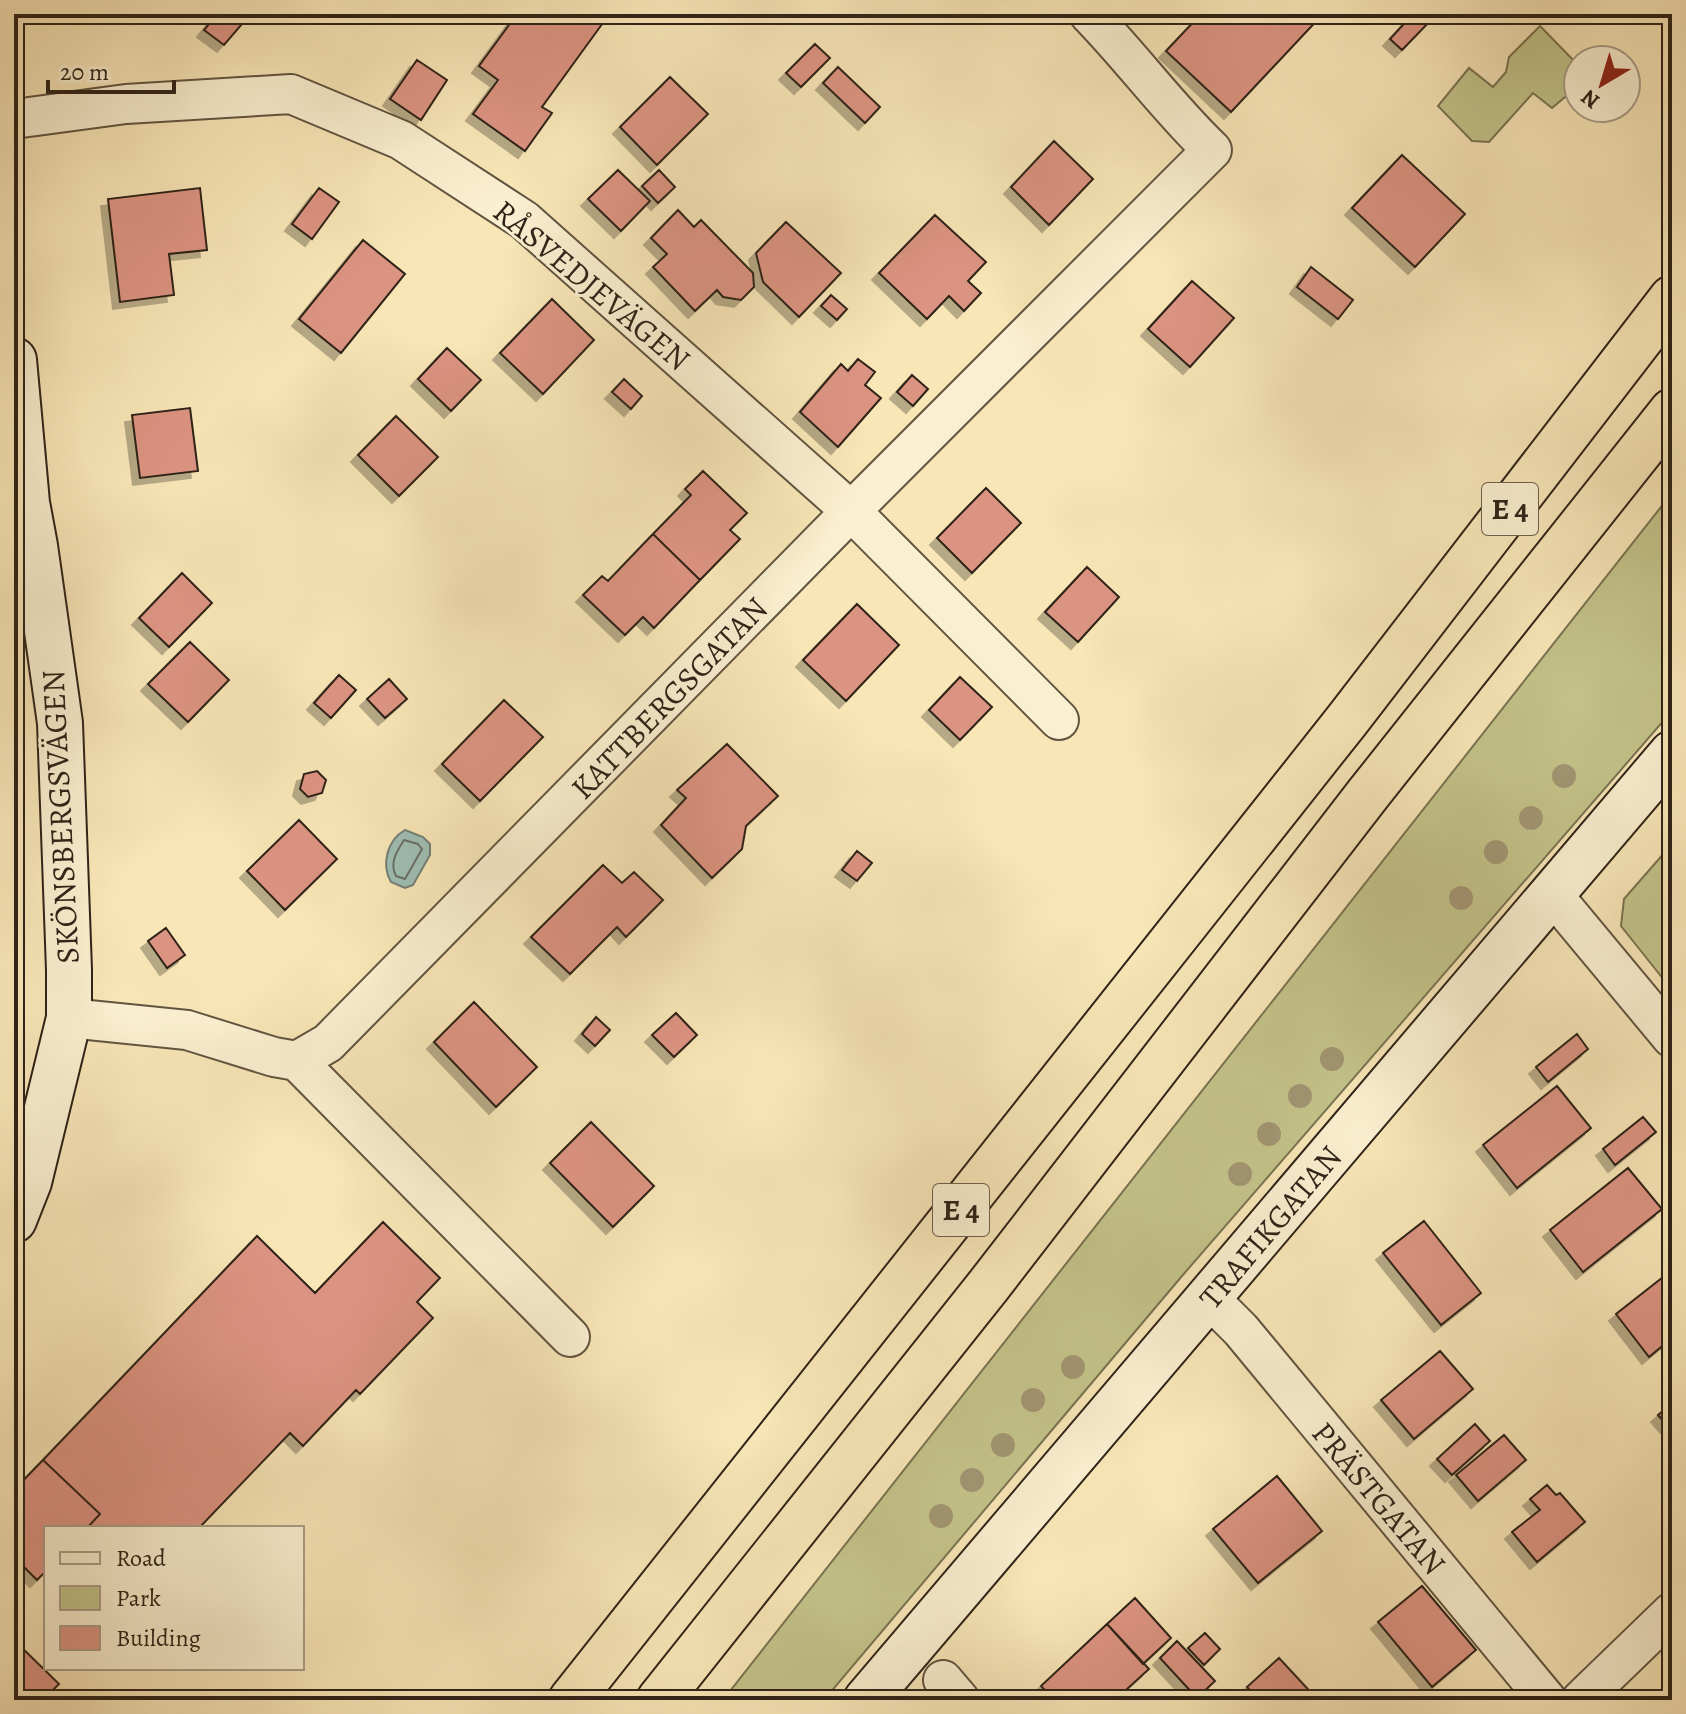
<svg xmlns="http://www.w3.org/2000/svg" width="1686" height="1714" viewBox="0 0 1686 1714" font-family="Alegreya,serif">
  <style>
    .green { fill: #c3c38a; stroke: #797351; stroke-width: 2 }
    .water { fill: #9fbeb5; stroke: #728076; stroke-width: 2 }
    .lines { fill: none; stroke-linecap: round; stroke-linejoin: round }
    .shore { stroke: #677066; stroke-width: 2 }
    .building { fill: #dc9482; stroke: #2f2318; stroke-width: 2; filter: url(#shadow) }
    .street-casing { stroke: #615440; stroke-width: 42 }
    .secondary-casing { stroke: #2f2318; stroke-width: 48 }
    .highway-casing { stroke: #2f2318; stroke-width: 48 }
    .street { stroke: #faefd0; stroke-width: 38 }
    .secondary { stroke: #faefd0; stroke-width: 44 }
    .highway { stroke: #f8e6b7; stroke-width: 44 }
    .tree { fill: #a29572 }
    .labels { text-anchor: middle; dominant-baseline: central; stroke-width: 6; stroke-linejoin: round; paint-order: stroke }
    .shield { fill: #faefd0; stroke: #6c604f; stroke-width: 2 }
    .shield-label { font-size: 30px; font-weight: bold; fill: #2f2318 }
    .street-label { font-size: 32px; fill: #2f2318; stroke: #faefd0 }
  </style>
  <defs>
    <filter id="shadow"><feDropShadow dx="-7" dy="7" stdDeviation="0" flood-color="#0004"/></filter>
  </defs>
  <rect width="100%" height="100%" fill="#f8e6b7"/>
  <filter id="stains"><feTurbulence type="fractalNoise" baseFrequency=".0025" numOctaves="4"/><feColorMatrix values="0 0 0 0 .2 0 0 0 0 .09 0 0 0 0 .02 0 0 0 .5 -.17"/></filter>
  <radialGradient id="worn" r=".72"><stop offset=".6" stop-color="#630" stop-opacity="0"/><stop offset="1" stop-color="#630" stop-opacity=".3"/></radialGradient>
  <!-- green -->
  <path class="green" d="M 1540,26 L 1578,65 L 1578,86 L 1552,108 L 1533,93 L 1489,142 L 1472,141 L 1438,106 L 1469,68 L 1493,87 L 1506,72 L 1509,57 Z
    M 1672,493 L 1672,711 L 1182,1276 L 824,1700 L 723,1700 Z
    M 1672,844 L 1672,990 L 1621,926 L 1624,899 Z"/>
  <!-- water -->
  <path class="water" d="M 405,830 L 423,837 L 430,844 L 430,855 L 413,885 L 405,888 L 391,882 C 381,865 387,840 405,830 Z"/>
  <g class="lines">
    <!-- shore -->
    <path class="shore" d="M 404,840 L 418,844 L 422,849 L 405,879 L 396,876 C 389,863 397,851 404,840 Z"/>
  </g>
  <!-- building -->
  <path class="building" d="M 217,14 L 245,14 L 248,17 L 224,45 L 204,30 Z
    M 517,14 L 529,14 L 534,18 L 536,14 L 597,14 L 605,20 L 542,107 L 552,113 L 525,151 L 473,114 L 498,80 L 479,66 Z
    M 1201,14 L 1323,14 L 1231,112 L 1166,51 Z
    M 1413,14 L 1436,15 L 1402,50 L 1390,39 Z
    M 815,44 L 830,58 L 801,87 L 786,73 Z
    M 417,60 L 447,80 L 421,120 L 390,99 Z
    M 838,67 L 880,107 L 865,123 L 823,83 Z
    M 670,77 L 708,114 L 657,165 L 620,127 Z
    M 1054,141 L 1093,179 L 1049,225 L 1011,187 Z
    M 1402,155 L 1465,214 L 1415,267 L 1352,208 Z
    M 618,170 L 650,201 L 621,231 L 588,199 Z
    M 659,170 L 675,187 L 658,203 L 642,186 Z
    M 200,188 L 207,250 L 169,254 L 174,295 L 120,302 L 108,199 Z
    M 319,188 L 339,202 L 312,239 L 292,224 Z
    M 678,210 L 694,227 L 701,220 L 753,273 L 754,287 L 741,300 L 723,297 L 717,290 L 695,311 L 653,267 L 667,254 L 651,238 Z
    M 935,215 L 986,262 L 968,281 L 981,293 L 964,311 L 949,296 L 927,319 L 879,273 Z
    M 786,222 L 841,273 L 799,317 L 763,282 L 756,253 Z
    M 363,240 L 405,274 L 341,353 L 299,319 Z
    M 1311,267 L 1353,300 L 1338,319 L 1297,287 Z
    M 1192,281 L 1234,318 L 1190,367 L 1148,329 Z
    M 831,295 L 847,309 L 837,320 L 821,306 Z
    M 552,299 L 594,340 L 543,394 L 500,353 Z
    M 447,348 L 481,380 L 451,411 L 418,379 Z
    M 858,359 L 875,372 L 865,385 L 881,398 L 838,447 L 800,412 L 841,364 L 848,371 Z
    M 912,375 L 928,389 L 913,406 L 897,392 Z
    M 624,379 L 642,396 L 631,409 L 612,392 Z
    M 190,408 L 198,471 L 140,478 L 132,415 Z
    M 396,416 L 438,457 L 399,496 L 358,455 Z
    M 703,471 L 747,513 L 730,530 L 740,539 L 700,580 L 653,534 L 691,495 L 685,489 Z
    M 986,488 L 1021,523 L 972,573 L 937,538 Z
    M 653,534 L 700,580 L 654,628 L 643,617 L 625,635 L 583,595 L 602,576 L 608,581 Z
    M 1087,567 L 1119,597 L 1078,642 L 1045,612 Z
    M 182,573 L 212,603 L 169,647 L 139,618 Z
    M 857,604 L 899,645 L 846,701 L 803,660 Z
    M 190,642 L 229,680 L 188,722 L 148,684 Z
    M 339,675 L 356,690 L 331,718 L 314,703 Z
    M 960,677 L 992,707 L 960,740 L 929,710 Z
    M 389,679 L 407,699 L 385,718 L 367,699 Z
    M 504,700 L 543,737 L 480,801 L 442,764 Z
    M 727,744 L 778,796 L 746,826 L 742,849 L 712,878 L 661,825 L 686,798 L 677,790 Z
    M 317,771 L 326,780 L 322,793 L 308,797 L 300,789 L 304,774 Z
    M 299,820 L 337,859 L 285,910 L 247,871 Z
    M 857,851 L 872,863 L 857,881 L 842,870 Z
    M 603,865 L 622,883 L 634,872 L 663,900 L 626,937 L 617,927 L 570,974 L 531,937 Z
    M 166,928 L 185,955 L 167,968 L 148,941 Z
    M 474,1002 L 537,1067 L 496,1107 L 434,1042 Z
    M 676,1013 L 697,1035 L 674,1057 L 652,1035 Z
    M 596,1017 L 610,1030 L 595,1046 L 582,1034 Z
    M 1577,1034 L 1588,1049 L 1548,1082 L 1536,1067 Z
    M 1557,1086 L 1591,1128 L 1517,1188 L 1483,1145 Z
    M 1643,1117 L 1656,1132 L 1615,1165 L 1603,1149 Z
    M 591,1122 L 654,1186 L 613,1227 L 550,1163 Z
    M 1628,1168 L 1662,1209 L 1583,1272 L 1550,1230 Z
    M 1424,1221 L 1481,1293 L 1441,1325 L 1383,1253 Z
    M 383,1222 L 440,1278 L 417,1302 L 433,1318 L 360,1394 L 356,1390 L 303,1446 L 290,1433 L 199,1528 L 87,1528 L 100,1514 L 43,1460 L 257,1236 L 315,1293 Z
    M 1672,1270 L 1672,1338 L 1649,1357 L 1616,1314 Z
    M 1440,1351 L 1473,1389 L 1414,1439 L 1381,1400 Z
    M 1672,1403 L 1672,1431 L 1658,1415 Z
    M 1475,1424 L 1490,1441 L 1452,1475 L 1437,1459 Z
    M 1504,1435 L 1526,1460 L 1478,1501 L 1456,1475 Z
    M 43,1460 L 100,1514 L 87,1528 L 46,1528 L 46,1571 L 37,1580 L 14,1557 L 14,1490 Z
    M 1277,1476 L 1322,1531 L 1258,1583 L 1213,1529 Z
    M 1547,1485 L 1556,1495 L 1560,1493 L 1585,1522 L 1537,1562 L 1512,1532 L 1540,1510 L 1530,1499 Z
    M 1422,1586 L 1476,1650 L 1432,1687 L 1378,1622 Z
    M 1135,1598 L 1171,1638 L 1143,1664 L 1107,1624 Z
    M 1107,1624 L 1149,1669 L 1115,1700 L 1054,1700 L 1041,1686 Z
    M 1205,1633 L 1220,1649 L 1204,1665 L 1188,1648 Z
    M 14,1640 L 59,1684 L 43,1700 L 14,1700 Z
    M 1177,1641 L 1215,1681 L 1197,1698 L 1160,1658 Z
    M 1279,1658 L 1318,1700 L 1259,1700 L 1247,1687 Z"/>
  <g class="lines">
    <defs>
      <path id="street" d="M 14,119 L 126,104 L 291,94 L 401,140 L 524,220 L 851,511 L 1059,720
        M 1553,895 L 1672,1038
        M 69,1018 L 187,1030 L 274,1057 L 297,1061
        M 1209,1298 L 1241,1330 L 1547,1700
        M 570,1337 L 297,1061 L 328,1043 L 863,499 L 1212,150 C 1168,108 1132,58 1089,14
        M 943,1680 L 960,1700
        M 1581,1700 L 1672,1612"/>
      <path id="secondary" d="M 14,360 L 27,503 L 35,546 L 60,723 L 69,970 L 69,1018 L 29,1182 L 14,1220
        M 866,1700 L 1672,753"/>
      <path id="highway" d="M 571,1700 L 1348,719 L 1672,298
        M 659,1700 L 989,1285 L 1368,794 L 1672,411"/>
    </defs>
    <!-- street casing -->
    <use href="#street" class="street-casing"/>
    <!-- secondary casing -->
    <use href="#secondary" class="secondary-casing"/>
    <!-- highway casing -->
    <use href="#highway" class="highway-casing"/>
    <!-- street -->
    <use href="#street" class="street"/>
    <!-- secondary -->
    <use href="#secondary" class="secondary"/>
    <!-- highway -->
    <use href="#highway" class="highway"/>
  </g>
  <!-- trees -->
  <g class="tree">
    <circle cx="1564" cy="776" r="12"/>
    <circle cx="1531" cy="818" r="12"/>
    <circle cx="1496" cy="852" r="12"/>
    <circle cx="1461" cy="898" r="12"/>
    <circle cx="1332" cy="1059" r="12"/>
    <circle cx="1300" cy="1096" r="12"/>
    <circle cx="1269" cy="1134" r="12"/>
    <circle cx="1240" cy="1174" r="12"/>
    <circle cx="1073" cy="1367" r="12"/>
    <circle cx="1033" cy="1400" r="12"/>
    <circle cx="1003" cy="1445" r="12"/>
    <circle cx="972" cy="1480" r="12"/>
    <circle cx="941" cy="1516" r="12"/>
  </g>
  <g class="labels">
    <!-- shield labels -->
    <g class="shield">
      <rect x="1482" y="483" width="56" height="52" rx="6"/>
      <rect x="933" y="1184" width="56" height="52" rx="6"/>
    </g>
    <g class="shield-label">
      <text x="1510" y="509">E 4</text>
      <text x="961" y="1210">E 4</text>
    </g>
    <!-- street labels -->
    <g class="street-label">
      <text transform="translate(592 285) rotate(40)">RÅSVEDJEVÄGEN</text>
      <text transform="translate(669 698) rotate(-46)">KATTBERGSGATAN</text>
      <text transform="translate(60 817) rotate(-93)">SKÖNSBERGSVÄGEN</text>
      <text transform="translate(1270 1227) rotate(-50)">TRAFIKGATAN</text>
      <text transform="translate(1379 1498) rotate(50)">PRÄSTGATAN</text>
    </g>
  </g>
  <!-- margin -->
  <rect width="1686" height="1714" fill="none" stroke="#f8e6b7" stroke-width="48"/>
  <rect x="16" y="16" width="1654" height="1682" fill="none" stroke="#2f2318" stroke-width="4"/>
  <rect x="24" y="24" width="1638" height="1666" fill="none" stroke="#2f2318" stroke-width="2"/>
  <!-- legend -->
  <rect x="44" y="1526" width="260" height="144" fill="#faefd0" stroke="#a99d86" stroke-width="2"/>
  <rect x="60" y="1552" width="40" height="12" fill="#faefd0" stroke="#a99d86" stroke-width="2"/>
  <text x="116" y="1566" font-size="24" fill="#2f2318">Road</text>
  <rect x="60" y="1586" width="40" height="24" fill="#c3c38a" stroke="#a99d86" stroke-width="2"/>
  <text x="116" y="1606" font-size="24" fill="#2f2318">Park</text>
  <rect x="60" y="1626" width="40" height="24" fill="#dc9482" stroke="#a99d86" stroke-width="2"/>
  <text x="116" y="1646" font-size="24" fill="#2f2318">Building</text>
  <!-- north arrow -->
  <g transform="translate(1602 84) rotate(218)"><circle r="38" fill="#faefd0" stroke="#a99d86" stroke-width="2"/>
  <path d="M0-6L14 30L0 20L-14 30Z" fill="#8f2418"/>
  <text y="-12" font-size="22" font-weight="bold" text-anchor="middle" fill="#2f2318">N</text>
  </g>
  <!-- scale -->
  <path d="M48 80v12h126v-12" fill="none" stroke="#2f2318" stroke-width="4"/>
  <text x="60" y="80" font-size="24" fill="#2f2318" stroke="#faefd0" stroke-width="6" paint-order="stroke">20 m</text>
  <rect width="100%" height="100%" filter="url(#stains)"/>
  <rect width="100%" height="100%" fill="url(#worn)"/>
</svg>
